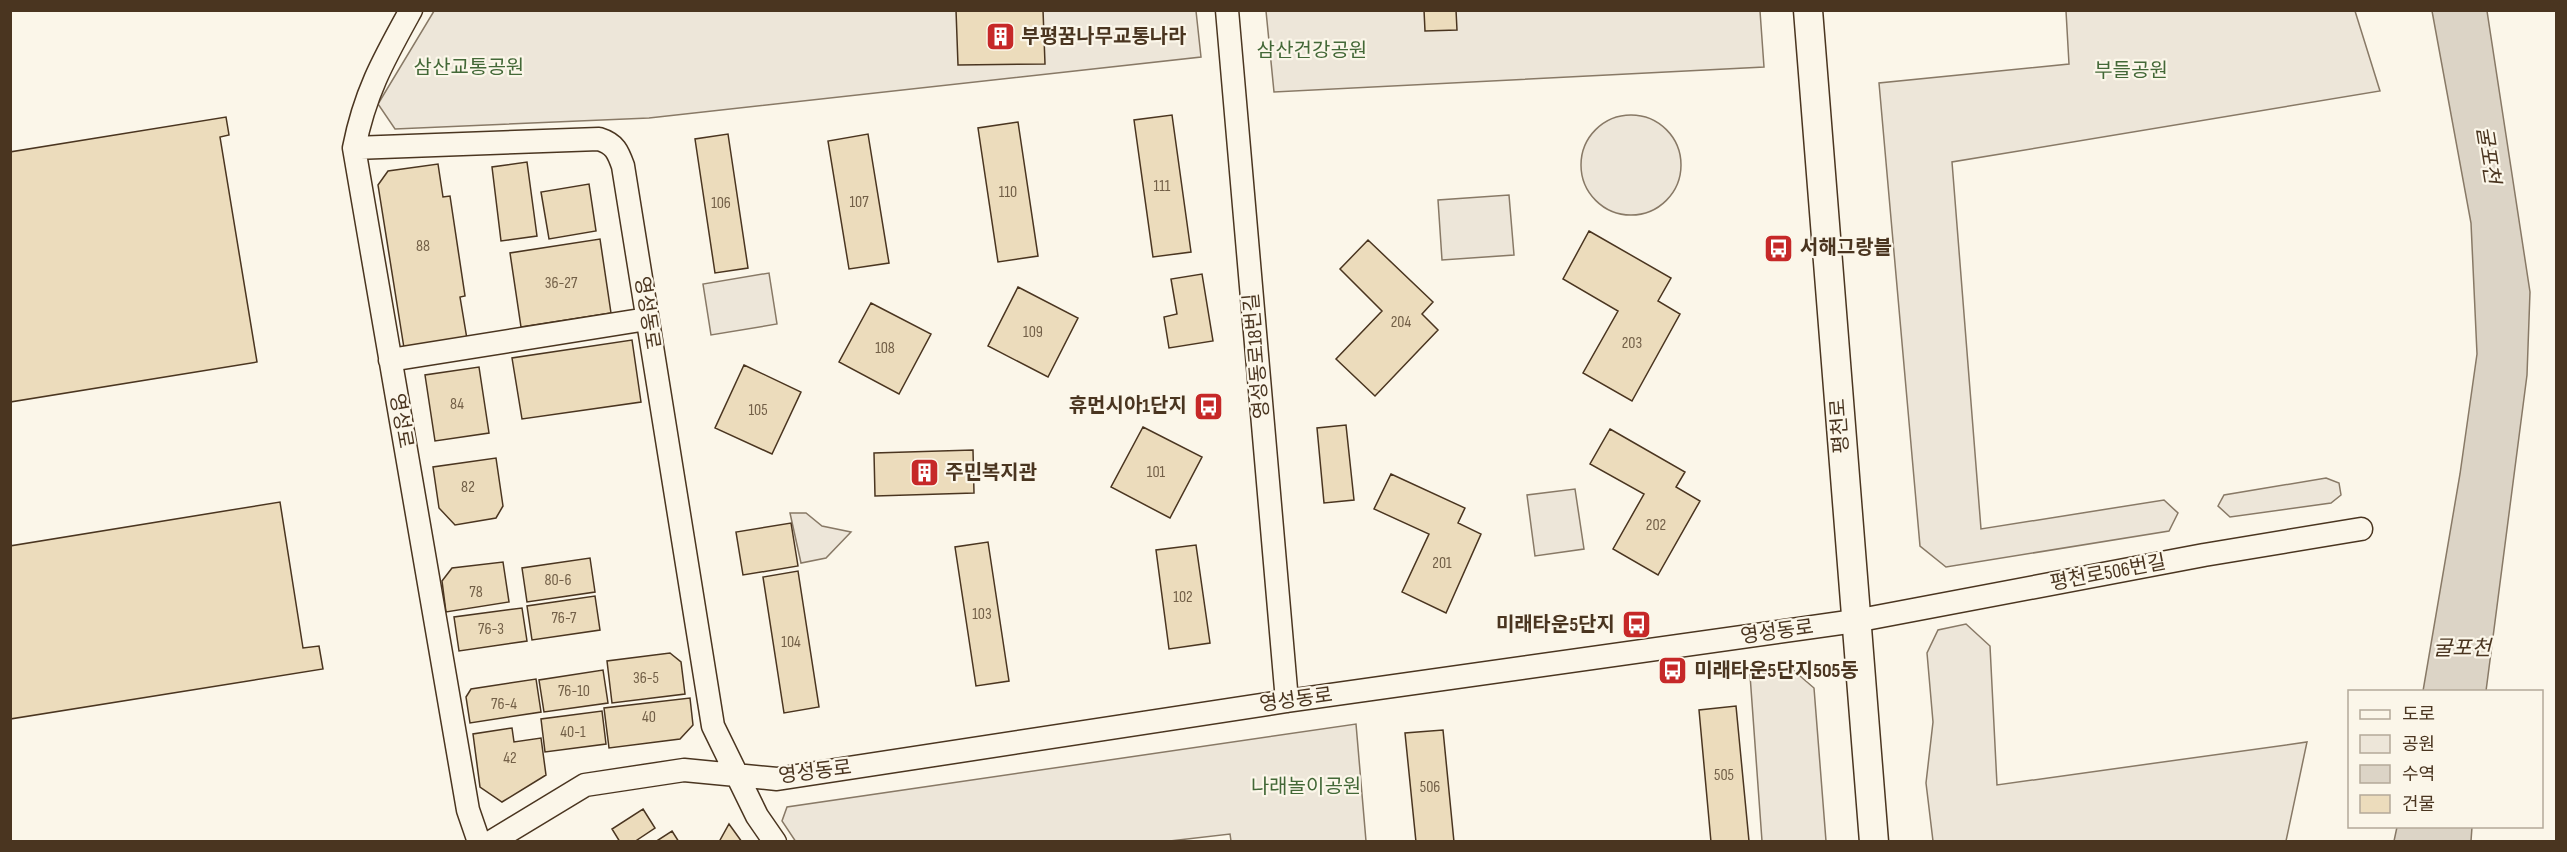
<svg xmlns="http://www.w3.org/2000/svg" width="2567" height="852" viewBox="0 0 2567 852" font-family="'Sofia Sans Condensed','Noto Sans KR',sans-serif">
  <style>
    .green { fill: #ede6d9; stroke: #887966; stroke-width: 1.5 }
    .water { fill: #dcd4c6; stroke: #887966; stroke-width: 1.5 }
    .building { fill: #ecdcbc; stroke: #4a3520; stroke-width: 1.5 }
    .lines { fill: none; stroke-linecap: round; stroke-linejoin: round }
    .minor-casing { stroke: #4a3520; stroke-width: 25 }
    .major-casing { stroke: #4a3520; stroke-width: 31 }
    .minor { stroke: #fbf6e9; stroke-width: 22 }
    .major { stroke: #fbf6e9; stroke-width: 28 }
    .labels { text-anchor: middle; dominant-baseline: central; stroke-width: 4.5; stroke-linejoin: round; paint-order: stroke }
    .number-label { font-size: 16px; fill: #725f47 }
    .poi-label { font-size: 20px; font-weight: bold; fill: #4a3520; stroke: #fbf6e9; text-anchor: start }
    .park-label { font-size: 20px; fill: #436837; stroke: #fbf6e9 }
    .street-label { font-size: 20px; fill: #4a3520; stroke: #fbf6e9 }
    .water-label { font-size: 21px; font-style: italic; fill: #4a3520; stroke: #fbf6e9 }
  </style>
  <rect width="100%" height="100%" fill="#fbf6e9"/>
  <!-- green -->
  <path class="green" d="M 434,11 L 1196,11 L 1201,57 L 649,118 L 395,129 L 378,104 Z
    M 1266,11 L 1760,11 L 1764,67 L 1274,92 Z
    M 2066,11 L 2355,11 L 2380,91 L 1952,162 L 1981,529 L 2164,500 L 2178,513 L 2169,531 L 1946,567 L 1920,546 L 1879,83 L 2069,64 Z
    M1581 165a50 50 0 1 1 100 0a50 50 0 1 1-100 0Z
    M 1509,195 L 1514,255 L 1442,260 L 1438,200 Z
    M 769,273 L 777,324 L 711,335 L 703,284 Z
    M 2326,478 L 2339,483 L 2341,495 L 2331,503 L 2230,517 L 2218,506 L 2224,495 Z
    M 1575,489 L 1584,549 L 1535,556 L 1527,495 Z
    M 790,513 L 806,513 L 822,526 L 851,532 L 826,558 L 801,563 Z
    M 1966,624 L 1990,646 L 1997,785 L 2307,742 L 2286,841 L 1933,841 L 1926,783 L 1933,722 L 1927,653 L 1938,630 Z
    M 1793,670 L 1814,688 L 1826,841 L 1762,841 L 1750,675 Z
    M 1356,724 L 1366,841 L 1231,841 L 1230,834 L 1161,842 L 796,842 L 782,821 L 787,807 Z"/>
  <!-- water -->
  <path class="water" d="M 2432,11 L 2487,11 L 2530,292 L 2527,375 L 2486,691 L 2423,691 L 2460,474 L 2477,354 L 2471,223 Z
    M 2397,827 L 2472,827 L 2471,841 L 2394,841 Z"/>
  <!-- building -->
  <path class="building" d="M 956,10 L 1043,10 L 1045,64 L 958,65 Z
    M 1424,10 L 1456,10 L 1457,30 L 1425,31 Z
    M 1172,115 L 1191,252 L 1153,257 L 1134,120 Z
    M 226,117 L 229,135 L 220,137 L 257,362 L 10,402 L 10,152 Z
    M 1018,122 L 1038,256 L 998,262 L 978,128 Z
    M 728,134 L 748,268 L 715,273 L 695,139 Z
    M 868,134 L 889,263 L 849,269 L 828,141 Z
    M 527,162 L 537,236 L 501,241 L 492,167 Z
    M 438,164 L 443,197 L 450,196 L 465,296 L 460,297 L 467,339 L 404,348 L 378,185 L 388,171 Z
    M 589,184 L 596,231 L 549,239 L 541,192 Z
    M 1589,231 L 1671,278 L 1658,301 L 1680,314 L 1632,401 L 1583,373 L 1618,311 L 1563,279 Z
    M 600,239 L 611,313 L 521,327 L 510,253 Z
    M 1368,240 L 1433,302 L 1422,314 L 1438,330 L 1375,396 L 1336,359 L 1382,311 L 1340,269 Z
    M 1202,274 L 1213,341 L 1169,348 L 1164,317 L 1177,314 L 1171,279 Z
    M 1018,287 L 1078,318 L 1048,377 L 988,346 Z
    M 871,303 L 931,334 L 899,394 L 839,362 Z
    M 632,340 L 641,402 L 522,419 L 512,358 Z
    M 744,365 L 801,392 L 772,454 L 715,428 Z
    M 479,367 L 489,433 L 435,441 L 425,375 Z
    M 1346,425 L 1354,500 L 1324,503 L 1317,428 Z
    M 1143,427 L 1202,457 L 1170,518 L 1111,487 Z
    M 1610,429 L 1685,472 L 1676,487 L 1700,501 L 1658,575 L 1613,549 L 1644,494 L 1590,464 Z
    M 973,450 L 974,493 L 875,496 L 874,453 Z
    M 496,458 L 503,506 L 496,518 L 455,525 L 439,508 L 433,467 Z
    M 1391,474 L 1465,508 L 1458,523 L 1481,534 L 1446,613 L 1402,592 L 1429,534 L 1374,509 Z
    M 280,502 L 303,648 L 319,646 L 323,669 L 10,719 L 10,546 Z
    M 791,523 L 798,566 L 743,575 L 736,532 Z
    M 988,542 L 1009,681 L 976,686 L 955,547 Z
    M 1196,545 L 1210,643 L 1169,649 L 1156,550 Z
    M 590,558 L 595,592 L 527,602 L 522,568 Z
    M 503,562 L 509,602 L 446,612 L 442,581 L 452,568 Z
    M 798,571 L 819,707 L 784,713 L 763,577 Z
    M 595,596 L 600,630 L 532,640 L 527,606 Z
    M 522,608 L 527,641 L 459,651 L 454,617 Z
    M 670,653 L 681,662 L 685,694 L 612,703 L 607,661 Z
    M 603,670 L 608,703 L 544,712 L 539,680 Z
    M 536,679 L 541,712 L 470,723 L 466,697 L 471,689 Z
    M 690,698 L 693,725 L 680,739 L 609,748 L 604,708 Z
    M 1736,706 L 1749,841 L 1711,842 L 1699,710 Z
    M 602,711 L 606,744 L 545,752 L 541,719 Z
    M 512,728 L 514,742 L 541,738 L 546,775 L 502,802 L 480,787 L 473,734 Z
    M 1443,730 L 1454,842 L 1416,842 L 1405,733 Z
    M 643,809 L 655,828 L 634,842 L 620,842 L 612,829 Z
    M 729,824 L 742,842 L 719,842 Z
    M 672,831 L 679,842 L 655,842 Z"/>
  <g class="lines">
    <defs>
      <path id="minor" d="M 411,10 C 384,59 365,92 354,148 L 468,810 L 479,842
        M 1227,10 L 1287,701
        M 354,148 L 599,139 C 615,144 618,152 623,166 L 713,726 L 757,816 L 775,842
        M 390,360 L 647,319
        M 491,842 L 585,785 L 684,770 L 777,779 L 1287,701 L 1855,621 L 2204,555 L 2361,529"/>
      <path id="major" d="M 1808,10 L 1874,842"/>
    </defs>
    <!-- minor casing -->
    <use href="#minor" class="minor-casing"/>
    <!-- major casing -->
    <use href="#major" class="major-casing"/>
    <!-- minor -->
    <use href="#minor" class="minor"/>
    <!-- major -->
    <use href="#major" class="major"/>
  </g>
  <!-- icons -->
  <defs>
    <symbol id="building-square" viewBox="-11 -11 22 22"><rect x="-9" y="-9" width="18" height="18" rx="4" fill="#c62828" stroke="#fbf6e9"/><path d="M-4-6H4V6H1V3H-1V6H-4ZM-2.5-4.3h1.7v1.8h-1.7ZM.8-4.3h1.7v1.8H.8ZM-2.5-1h1.7V.8h-1.7ZM.8-1h1.7V.8H.8Z" fill="#fff"/></symbol>
    <symbol id="bus-square" viewBox="-11 -11 22 22"><rect x="-9" y="-9" width="18" height="18" rx="4" fill="#c62828" stroke="#fbf6e9"/><path d="M-5-6H5V4H4V6H2V4H-2V6H-4V4H-5ZM-3.5-4V0h7V-4ZM-3.5 1.2v1.5H-2V1.2ZM2 1.2v1.5H3.5V1.2Z" fill="#fff"/></symbol>
  </defs>
  <g fill-rule="evenodd">
    <use href="#building-square" x="984" y="20" width="33" height="33"/>
    <use href="#bus-square" x="1762" y="232" width="33" height="33"/>
    <use href="#bus-square" x="1192" y="390" width="33" height="33"/>
    <use href="#building-square" x="908" y="456" width="33" height="33"/>
    <use href="#bus-square" x="1620" y="608" width="33" height="33"/>
    <use href="#bus-square" x="1656" y="654" width="33" height="33"/>
  </g>
  <g class="labels">
    <!-- number labels -->
    <g class="number-label">
      <text x="1162" y="186">111</text>
      <text x="1008" y="192">110</text>
      <text x="859" y="202">107</text>
      <text x="721" y="203">106</text>
      <text x="423" y="246">88</text>
      <text x="561" y="283">36-27</text>
      <text x="1401" y="322">204</text>
      <text x="1033" y="332">109</text>
      <text x="1632" y="343">203</text>
      <text x="885" y="348">108</text>
      <text x="457" y="404">84</text>
      <text x="758" y="410">105</text>
      <text x="1156" y="472">101</text>
      <text x="468" y="487">82</text>
      <text x="1656" y="525">202</text>
      <text x="1442" y="563">201</text>
      <text x="558" y="580">80-6</text>
      <text x="476" y="592">78</text>
      <text x="1183" y="597">102</text>
      <text x="982" y="614">103</text>
      <text x="564" y="618">76-7</text>
      <text x="491" y="629">76-3</text>
      <text x="791" y="642">104</text>
      <text x="646" y="678">36-5</text>
      <text x="574" y="691">76-10</text>
      <text x="504" y="704">76-4</text>
      <text x="649" y="717">40</text>
      <text x="573" y="732">40-1</text>
      <text x="510" y="758">42</text>
      <text x="1724" y="775">505</text>
      <text x="1430" y="787">506</text>
    </g>
    <!-- poi labels -->
    <g class="poi-label">
      <text x="1021" y="37">부평꿈나무교통나라</text>
      <text x="1800" y="248">서해그랑블</text>
      <text x="1187" y="406" text-anchor="end">휴먼시아1단지</text>
      <text x="945" y="473">주민복지관</text>
      <text x="1615" y="625" text-anchor="end">미래타운5단지</text>
      <text x="1694" y="671">미래타운5단지505동</text>
    </g>
    <!-- park labels -->
    <g class="park-label">
      <text x="1312" y="51">삼산건강공원</text>
      <text x="469" y="68">삼산교통공원</text>
      <text x="2131" y="71">부들공원</text>
      <text x="1306" y="787">나래놀이공원</text>
    </g>
    <!-- street labels -->
    <g class="street-label">
      <text transform="translate(647 313) rotate(81)">영성동로</text>
      <text transform="translate(1257 356) rotate(-95)">영성동로18번길</text>
      <text transform="translate(401 421) rotate(80)">영성로</text>
      <text transform="translate(1840 426) rotate(-94)">평천로</text>
      <text transform="translate(2108 573) rotate(-11)">평천로506번길</text>
      <text transform="translate(1777 632) rotate(-8)">영성동로</text>
      <text transform="translate(1296 700) rotate(-8)">영성동로</text>
      <text transform="translate(815 772) rotate(-7)">영성동로</text>
    </g>
    <!-- water labels -->
    <g class="water-label">
      <text transform="translate(2488 155) rotate(81)">굴포천</text>
      <text x="2462" y="648">굴포천</text>
    </g>
  </g>
  <!-- border -->
  <rect width="2567" height="852" fill="none" stroke="#4a3520" stroke-width="24"/>
  <!-- legend -->
  <rect x="2348" y="690" width="195" height="138" fill="#fbf6e9" stroke="#b4a999" stroke-width="1.5"/>
  <rect x="2360" y="710" width="30" height="9" fill="#fbf6e9" stroke="#b4a999" stroke-width="1.5"/>
  <text x="2402" y="720" font-size="18" fill="#4a3520">도로</text>
  <rect x="2360" y="735" width="30" height="18" fill="#ede6d9" stroke="#b4a999" stroke-width="1.5"/>
  <text x="2402" y="750" font-size="18" fill="#4a3520">공원</text>
  <rect x="2360" y="765" width="30" height="18" fill="#dcd4c6" stroke="#b4a999" stroke-width="1.5"/>
  <text x="2402" y="780" font-size="18" fill="#4a3520">수역</text>
  <rect x="2360" y="795" width="30" height="18" fill="#ecdcbc" stroke="#b4a999" stroke-width="1.5"/>
  <text x="2402" y="810" font-size="18" fill="#4a3520">건물</text>
</svg>
